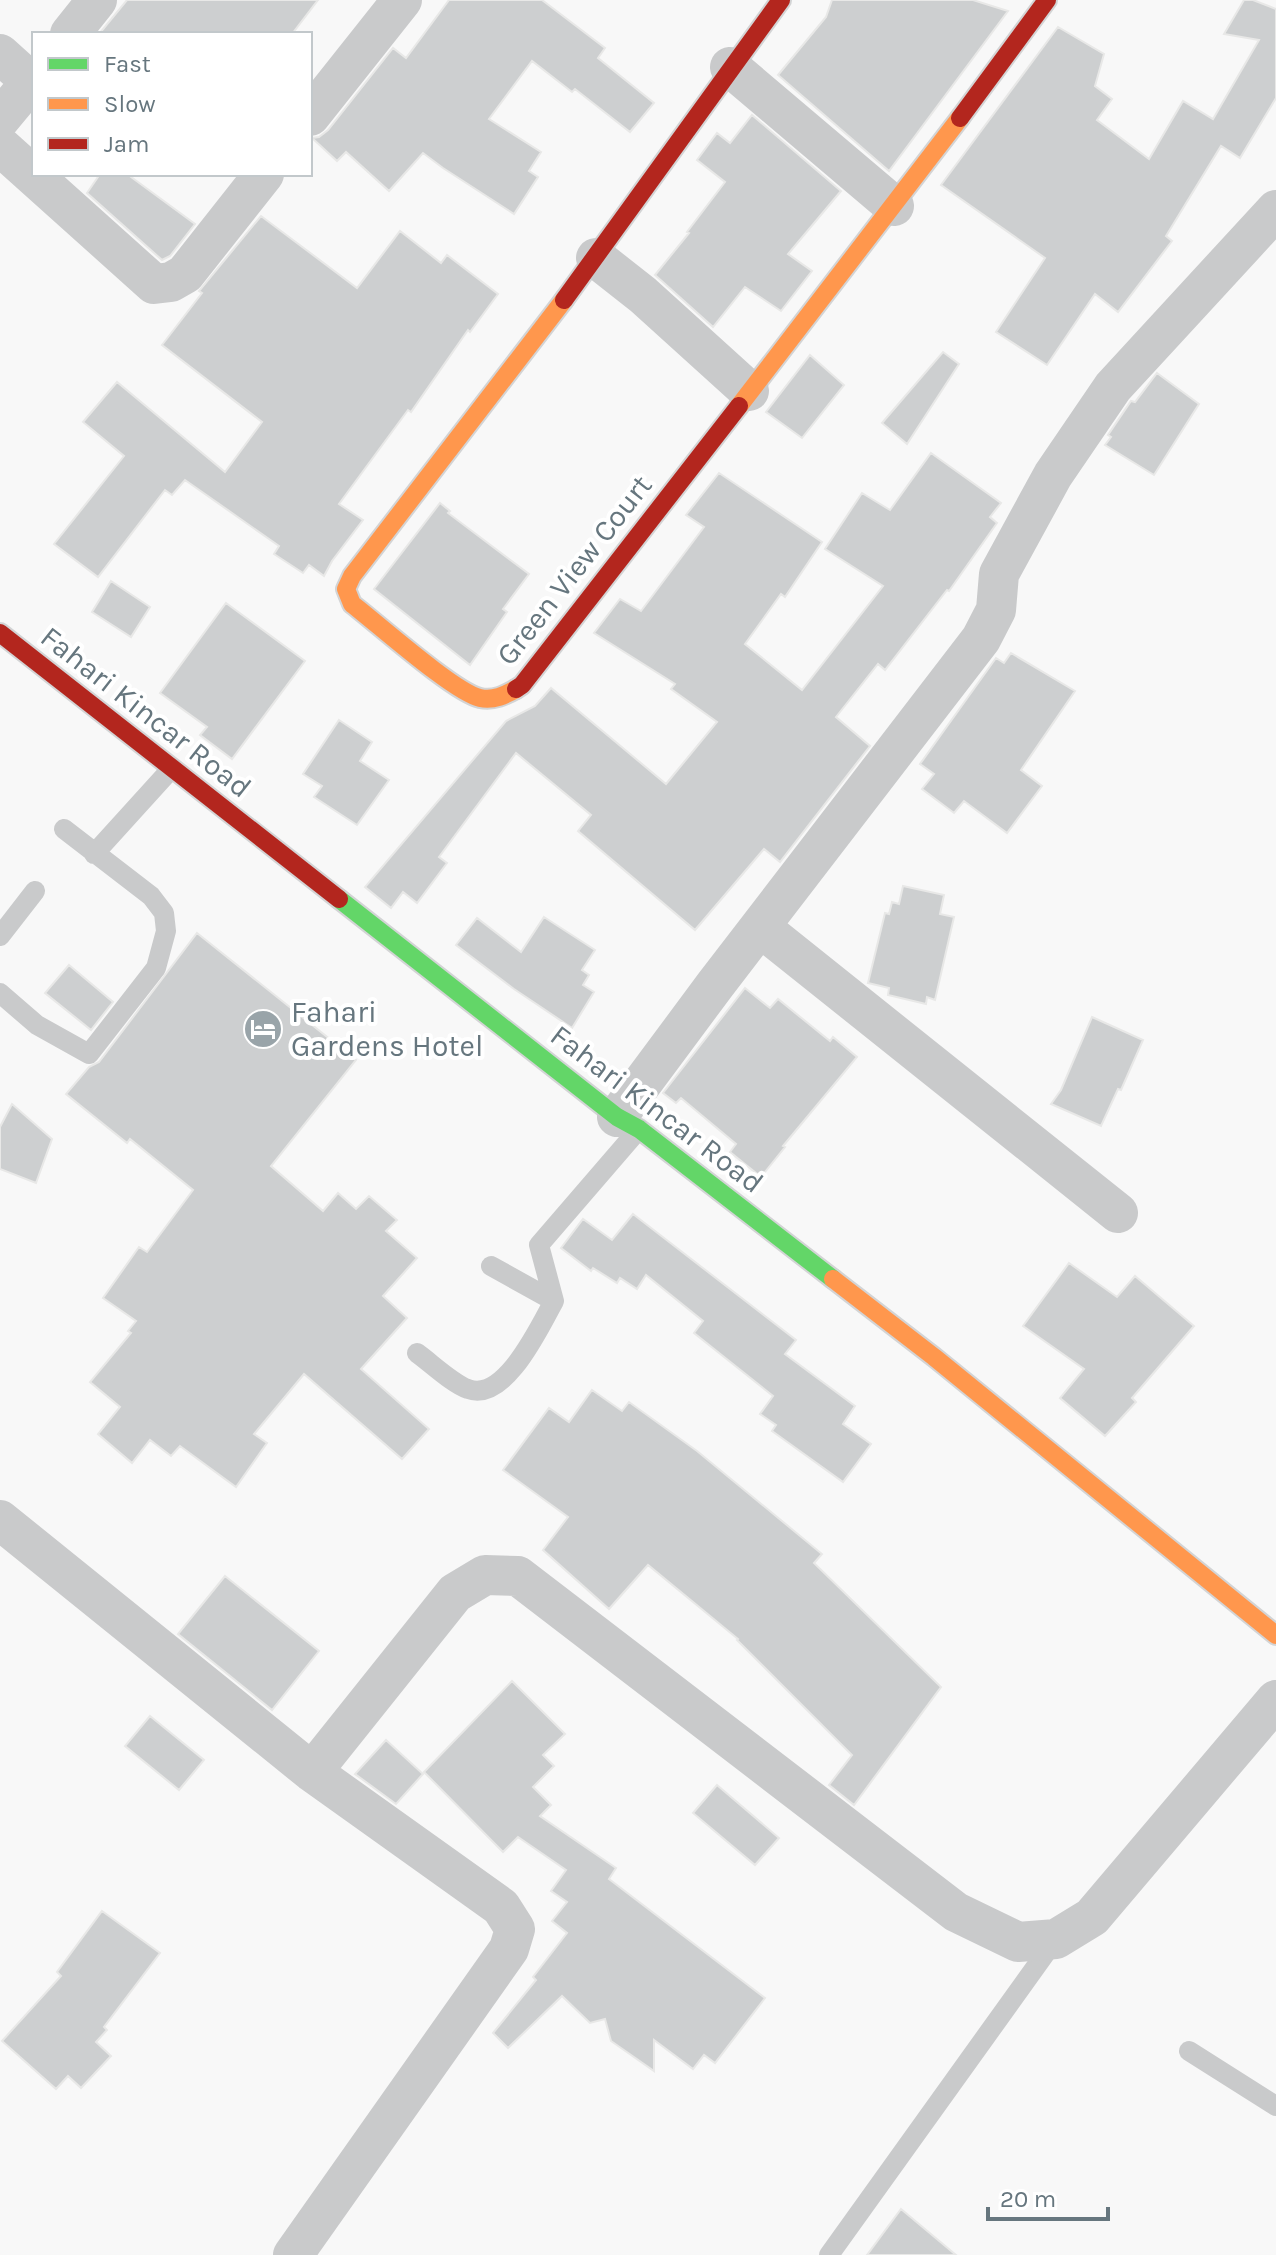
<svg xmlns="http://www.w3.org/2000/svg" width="1276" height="2255" viewBox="0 0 1276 2255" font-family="Karla,sans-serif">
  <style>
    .building { fill: #cdcfd0; stroke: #e8e8e7; stroke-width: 2 }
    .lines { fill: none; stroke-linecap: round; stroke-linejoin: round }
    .fast-casing { stroke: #d3d4d5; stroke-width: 22 }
    .slow-casing { stroke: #d3d4d5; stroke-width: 22 }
    .jam-casing { stroke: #d3d4d5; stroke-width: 22 }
    .lane { stroke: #c9cacb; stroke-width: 20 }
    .street { stroke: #c9cacb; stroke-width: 40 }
    .fast { stroke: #63d668; stroke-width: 18 }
    .slow { stroke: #ff974d; stroke-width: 18 }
    .jam { stroke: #b3261e; stroke-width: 18 }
    .labels { text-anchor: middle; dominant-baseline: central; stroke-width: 8; stroke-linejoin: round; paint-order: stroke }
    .street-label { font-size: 30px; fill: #66767e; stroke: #fff }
    .poi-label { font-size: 30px; fill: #66767e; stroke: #fff; text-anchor: start }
  </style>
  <rect width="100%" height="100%" fill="#f8f8f8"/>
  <!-- building -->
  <path class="building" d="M 127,0 L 318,0 L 292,34 L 99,34 Z
    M 449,0 L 542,0 L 605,48 L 598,58 L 654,103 L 630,132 L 575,89 L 572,92 L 532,61 L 489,119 L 541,152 L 529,171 L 538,177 L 514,214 L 443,168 L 423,153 L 389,191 L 346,152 L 337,161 L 312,138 L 319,137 L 328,130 L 393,48 L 406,58 Z
    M 832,0 L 973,0 L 1008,11 L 889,171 L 778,75 L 826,17 Z
    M 1244,0 L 1253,0 L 1276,9 L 1276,98 L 1240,158 L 1221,146 L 1166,236 L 1172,241 L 1118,312 L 1095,294 L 1047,365 L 996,332 L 1045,258 L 941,185 L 1058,27 L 1104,54 L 1095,86 L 1112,99 L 1097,120 L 1149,159 L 1183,101 L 1213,119 L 1259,40 L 1224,34 Z
    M 752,115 L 841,191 L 788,254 L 812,271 L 781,311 L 745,287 L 713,327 L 655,275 L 689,233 L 687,232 L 725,182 L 697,160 L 717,133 L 730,143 Z
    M 100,174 L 127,174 L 195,224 L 170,256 L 162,260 L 87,193 Z
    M 261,216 L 357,288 L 400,231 L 441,263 L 447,255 L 498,294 L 470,332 L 468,330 L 411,412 L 408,410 L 339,504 L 363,520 L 332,561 L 324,576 L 309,565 L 303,573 L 274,554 L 279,546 L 185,480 L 172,495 L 165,490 L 98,577 L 54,544 L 124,456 L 83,422 L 117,382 L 225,472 L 262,422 L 162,345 L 202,293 L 199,291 Z
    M 943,352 L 959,364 L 907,444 L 882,423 Z
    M 810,355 L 844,385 L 802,438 L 766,412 Z
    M 1157,373 L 1199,404 L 1154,475 L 1105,445 L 1111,437 L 1108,435 L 1131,401 L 1135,402 Z
    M 931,453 L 1001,503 L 990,517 L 997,523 L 949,591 L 947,590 L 885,670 L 878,664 L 836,717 L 870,746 L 780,862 L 764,849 L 695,930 L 578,831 L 591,815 L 516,753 L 439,857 L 447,863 L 417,903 L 403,892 L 391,908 L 365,887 L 506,721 L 535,706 L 551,688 L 666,784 L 717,722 L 671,689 L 675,684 L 594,633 L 620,599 L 641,611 L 704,527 L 686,515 L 719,473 L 822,542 L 785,597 L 781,594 L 745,644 L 802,690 L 883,586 L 825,549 L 862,493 L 890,510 Z
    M 440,503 L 450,511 L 448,513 L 529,574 L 503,609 L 507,612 L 470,665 L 374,589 Z
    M 111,581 L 150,607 L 131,637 L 92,612 Z
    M 226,603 L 305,661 L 232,759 L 200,735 L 207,727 L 160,693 Z
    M 1011,653 L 1075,691 L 1021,770 L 1042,786 L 1007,833 L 964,801 L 954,813 L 922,789 L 934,774 L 920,764 L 996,658 L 1004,663 Z
    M 339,720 L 372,742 L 360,761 L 389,780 L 357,825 L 314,797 L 322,786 L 303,774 Z
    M 903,886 L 944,895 L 940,914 L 954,917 L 935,1000 L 927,997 L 926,1004 L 888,995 L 889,988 L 868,983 L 885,913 L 889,914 L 892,902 L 899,904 Z
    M 544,917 L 595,950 L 582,970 L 589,975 L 583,985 L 594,992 L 572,1028 L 514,989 L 456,945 L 477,918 L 521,952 Z
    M 197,933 L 356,1060 L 271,1166 L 323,1211 L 338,1193 L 356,1209 L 369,1196 L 397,1220 L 386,1231 L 417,1258 L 383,1296 L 407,1318 L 361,1369 L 429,1429 L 402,1459 L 304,1374 L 254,1434 L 267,1443 L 236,1487 L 180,1446 L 171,1456 L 150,1440 L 132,1463 L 98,1434 L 120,1407 L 90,1382 L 131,1333 L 128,1331 L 136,1321 L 103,1298 L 139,1247 L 147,1252 L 193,1190 L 130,1139 L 127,1143 L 66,1094 L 89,1067 L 99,1062 Z
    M 69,965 L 113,1002 L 91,1030 L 45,993 Z
    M 745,988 L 770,1008 L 778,999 L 830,1041 L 833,1037 L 857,1057 L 783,1146 L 785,1147 L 761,1177 L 730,1152 L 736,1144 L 681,1098 L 676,1103 L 663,1093 Z
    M 1092,1017 L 1143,1040 L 1121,1090 L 1118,1089 L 1101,1126 L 1051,1104 L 1061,1090 Z
    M 12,1104 L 52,1139 L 36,1183 L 0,1169 L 0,1127 Z
    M 633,1214 L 796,1340 L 785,1354 L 855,1406 L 843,1424 L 871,1444 L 843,1482 L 772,1431 L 776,1425 L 760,1414 L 773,1396 L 694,1333 L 703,1321 L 646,1275 L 637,1289 L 620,1278 L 617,1283 L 593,1268 L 591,1271 L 561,1248 L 583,1219 L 612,1240 Z
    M 1069,1263 L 1117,1297 L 1135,1276 L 1194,1326 L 1132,1398 L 1136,1402 L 1105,1436 L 1060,1398 L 1084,1369 L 1023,1326 Z
    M 592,1390 L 622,1411 L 629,1402 L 697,1451 L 822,1554 L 814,1563 L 941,1687 L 854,1805 L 829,1785 L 852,1755 L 737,1640 L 738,1639 L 648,1565 L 609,1609 L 543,1550 L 568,1517 L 503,1470 L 549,1408 L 569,1422 Z
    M 225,1576 L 319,1651 L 272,1710 L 178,1634 Z
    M 512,1681 L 565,1734 L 543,1755 L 554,1766 L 533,1787 L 551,1805 L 540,1816 L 616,1868 L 609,1879 L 765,1998 L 715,2063 L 704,2055 L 693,2069 L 654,2040 L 654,2071 L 611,2041 L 605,2019 L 590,2023 L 562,1996 L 508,2048 L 493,2033 L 536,1980 L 533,1977 L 567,1933 L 552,1921 L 567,1902 L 551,1891 L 566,1870 L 518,1837 L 503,1852 L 424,1772 Z
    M 150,1716 L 204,1760 L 179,1790 L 125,1746 Z
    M 386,1740 L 423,1774 L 396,1804 L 355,1774 Z
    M 717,1785 L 779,1838 L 755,1865 L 693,1813 Z
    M 102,1911 L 160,1953 L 104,2027 L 107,2030 L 96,2042 L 111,2056 L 81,2088 L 68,2076 L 56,2089 L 2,2041 L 61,1976 L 57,1972 Z
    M 901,2209 L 956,2255 L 867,2255 Z"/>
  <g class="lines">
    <defs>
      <path id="fast" d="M 339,899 L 617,1117 L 639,1129 L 833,1279"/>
      <path id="slow" d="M 739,406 L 960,118
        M 516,689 C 505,695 494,701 480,698 C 454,692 378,624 352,604 L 346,589 L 352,576 L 564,300
        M 833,1279 L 934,1357 L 1276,1635"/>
      <path id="jam" d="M 960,118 L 1047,0
        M 564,300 L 781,0
        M 0,633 L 339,899
        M 516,689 L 522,685 L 739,406"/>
    </defs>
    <!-- fast casing -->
    <use href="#fast" class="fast-casing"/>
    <!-- slow casing -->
    <use href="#slow" class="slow-casing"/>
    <!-- jam casing -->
    <use href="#jam" class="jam-casing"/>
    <!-- lane -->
    <path class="lane" d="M 94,854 L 172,768
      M 0,936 L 35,891
      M 0,993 L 37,1025 L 89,1054 L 156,968 L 166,931 L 164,913 L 151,896 L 64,829
      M 491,1266 L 554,1301
      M 417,1353 C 431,1363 453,1384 468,1389 C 505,1403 540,1326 554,1301 L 539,1245 L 639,1129
      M 1189,2051 L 1276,2106
      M 829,2255 L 1055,1940"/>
    <!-- street -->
    <path class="street" d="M 70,34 L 97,0
      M 0,54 L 31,82
      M 730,67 L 894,206
      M 310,116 L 402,0
      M 0,119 L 34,78
      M 0,146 L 154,284 L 171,282 L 185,274 L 264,174
      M 596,258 L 643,295 L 749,391
      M 760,927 L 1118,1213
      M 617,1117 L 715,985 L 981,639 L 996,610 L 999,574 L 1053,475 L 1113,387 L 1276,210
      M 0,1520 L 312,1772 L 501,1907 L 515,1929 L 509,1949 L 293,2255
      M 312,1772 L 455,1593 L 485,1575 L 518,1576 L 956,1912 L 1018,1942 L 1056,1939 L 1092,1917 L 1276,1700"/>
    <!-- fast -->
    <use href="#fast" class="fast"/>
    <!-- slow -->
    <use href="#slow" class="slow"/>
    <!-- jam -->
    <use href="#jam" class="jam"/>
  </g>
  <!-- icons -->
  <defs>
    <symbol id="hotel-disc" viewBox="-11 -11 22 22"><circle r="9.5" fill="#99a4a9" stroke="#fff"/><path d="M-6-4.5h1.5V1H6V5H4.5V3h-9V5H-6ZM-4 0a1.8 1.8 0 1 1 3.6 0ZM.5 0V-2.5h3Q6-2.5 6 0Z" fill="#fff"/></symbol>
  </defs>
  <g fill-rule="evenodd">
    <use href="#hotel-disc" x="241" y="1007" width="44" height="44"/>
  </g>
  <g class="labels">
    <!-- street labels -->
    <g class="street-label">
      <text transform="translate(574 570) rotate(-52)">Green View Court</text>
      <text transform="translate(146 712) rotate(38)">Fahari Kincar Road</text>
      <text transform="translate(657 1109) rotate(37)">Fahari Kincar Road</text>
    </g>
    <!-- poi labels -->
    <g class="poi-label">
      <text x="291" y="1012">Fahari<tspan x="291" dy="34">Gardens Hotel</tspan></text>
    </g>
  </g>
  <!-- legend -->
  <rect x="32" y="32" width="280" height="144" fill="#ffffff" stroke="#c2c8cb" stroke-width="2"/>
  <rect x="48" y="58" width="40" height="12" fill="#63d668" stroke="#c2c8cb" stroke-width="2"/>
  <text x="104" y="72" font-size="24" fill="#66767e">Fast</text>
  <rect x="48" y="98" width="40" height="12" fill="#ff974d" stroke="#c2c8cb" stroke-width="2"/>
  <text x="104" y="112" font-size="24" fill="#66767e">Slow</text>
  <rect x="48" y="138" width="40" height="12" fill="#b3261e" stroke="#c2c8cb" stroke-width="2"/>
  <text x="104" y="152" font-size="24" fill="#66767e">Jam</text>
  <!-- scale -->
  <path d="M988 2207v12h120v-12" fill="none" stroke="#66767e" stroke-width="4"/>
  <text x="1000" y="2207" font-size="24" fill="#66767e" stroke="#ffffff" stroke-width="6" paint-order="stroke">20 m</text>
</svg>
